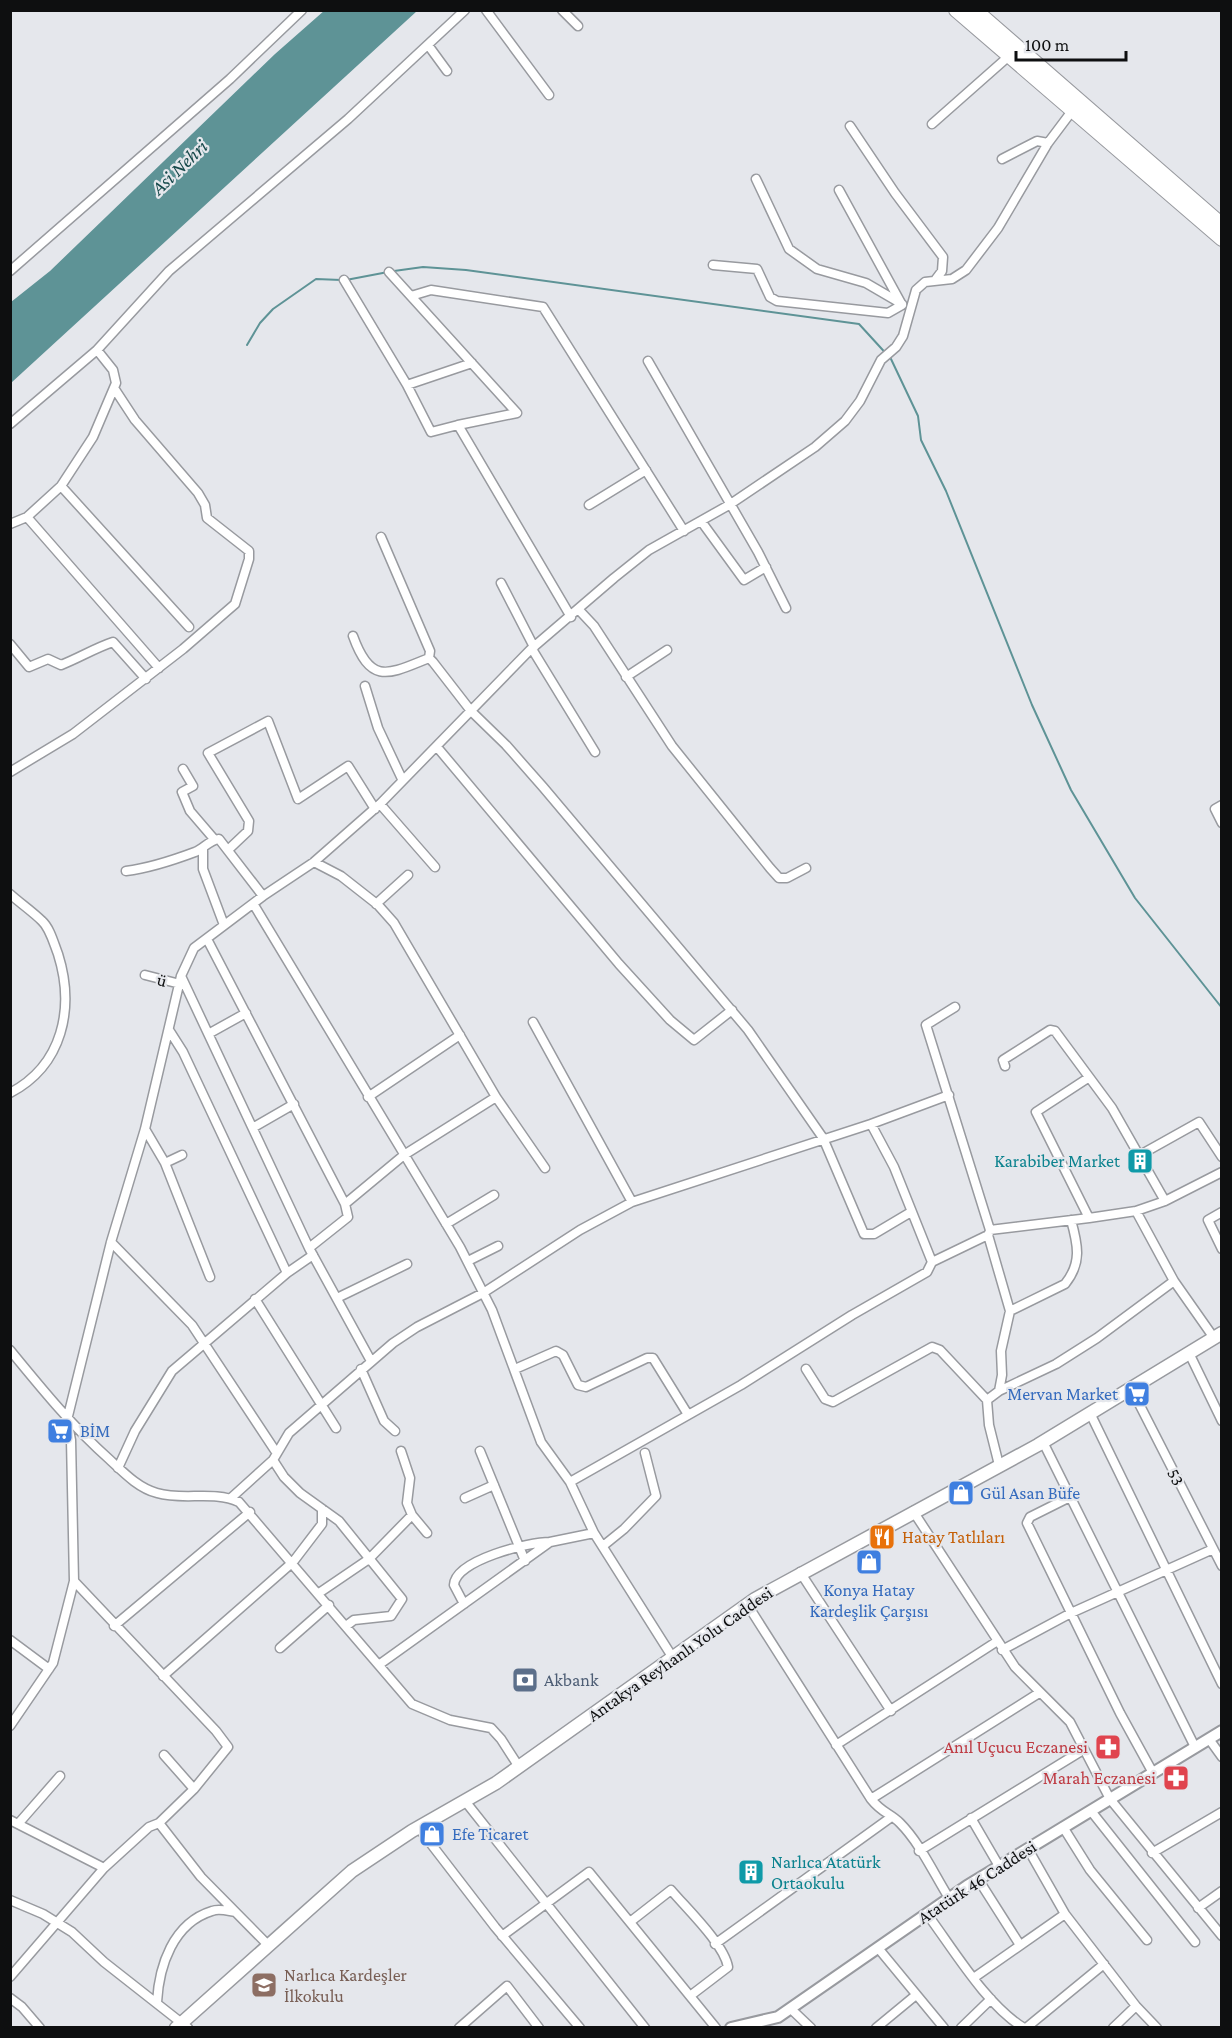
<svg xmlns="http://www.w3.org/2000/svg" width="1232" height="2038" viewBox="0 0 1232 2038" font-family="'Crimson Pro',serif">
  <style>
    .water { fill: #5e9396 }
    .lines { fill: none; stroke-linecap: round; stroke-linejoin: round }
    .stream { stroke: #5e9396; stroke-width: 2 }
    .minor-casing { stroke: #989a9f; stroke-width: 11 }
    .tertiary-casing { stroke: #989a9f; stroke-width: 14 }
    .primary-casing { stroke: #989a9f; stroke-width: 15 }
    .trunk-casing { stroke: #989a9f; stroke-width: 16 }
    .minor { stroke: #fff; stroke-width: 8 }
    .tertiary { stroke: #fff; stroke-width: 10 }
    .primary { stroke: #fff; stroke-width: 12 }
    .trunk { stroke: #fff; stroke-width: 14 }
    .labels { text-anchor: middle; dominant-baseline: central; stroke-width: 4.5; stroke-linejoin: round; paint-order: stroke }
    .street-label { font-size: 18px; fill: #0e0f10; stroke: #e5e7ec }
    .culture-label { font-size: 18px; fill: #0d838f; stroke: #e5e7ec; text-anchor: end }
    .shop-label { font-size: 18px; fill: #366cbe; stroke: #e5e7ec; text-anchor: start }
    .food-label { font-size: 18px; fill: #c56008; stroke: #e5e7ec; text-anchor: start }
    .service-label { font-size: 18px; fill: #4e5e75; stroke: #e5e7ec; text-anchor: start }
    .health-label { font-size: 18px; fill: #be3a42; stroke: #e5e7ec; text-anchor: end }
    .education-label { font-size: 18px; fill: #785e54; stroke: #e5e7ec; text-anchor: start }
    .water-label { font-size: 20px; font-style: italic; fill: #17494b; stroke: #e5e7ec }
  </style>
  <rect width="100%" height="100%" fill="#e5e7ec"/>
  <!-- water -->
  <path class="water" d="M 325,10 L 417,11 L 11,383 L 11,302 L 50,271 L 275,54 Z"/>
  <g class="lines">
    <!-- stream -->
    <path class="stream" d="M 394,271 L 423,267 L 466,270 L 859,324 L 891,359 L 918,416 L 921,440 L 946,491 L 1032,705 L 1071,790 L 1135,898 L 1222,1008
      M 346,280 L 388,272
      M 247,345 L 260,323 L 273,309 L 316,279 L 341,280"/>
    <defs>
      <path id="minor" d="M 486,10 L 549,95
        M 562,10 L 578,26
        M 428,45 L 447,71
        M 932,124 L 1009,56
        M 850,126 L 895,193 L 943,257 L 942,271 L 936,279
        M 1002,159 L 1037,141 L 1048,143
        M 756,179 L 789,249 L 817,269 L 866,283 L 902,304
        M 713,265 L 757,269 L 770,297 L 777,301 L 888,313 L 902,305 L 839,190
        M 10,271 L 230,79 L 302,10
        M 389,272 L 517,413 L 458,425 L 571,617
        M 344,280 L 407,385 L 472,363
        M 411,296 L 431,290 L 543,307 L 684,531
        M 97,350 L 169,271 L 348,119 L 465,10
        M 648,361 L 758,552 L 786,608
        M 407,385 L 431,432 L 458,425
        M 10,424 L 97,350 L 113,370 L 116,383 L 93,437 L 61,486 L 189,627
        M 589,505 L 646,470
        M 27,517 L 159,668
        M 701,521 L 744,580 L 766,567
        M 10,524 L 27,517 L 61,486
        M 381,537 L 430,651 L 429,658
        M 501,583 L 534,647
        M 579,610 L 594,626 L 672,746 L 770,868 L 779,878 L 787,878 L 806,868
        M 353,636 C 371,686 389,674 429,658 L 433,662 L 471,711 L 506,745 L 543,787 L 748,1030 L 823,1138 L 864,1234 L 874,1234 L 911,1212
        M 10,644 L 29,667 L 48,659 L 61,665 C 79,658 95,648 113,642 L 146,679
        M 532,649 L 595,752
        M 626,677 L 667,650
        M 365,686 L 378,728 L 402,779
        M 437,747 L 619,964 L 670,1020 L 694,1040 L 732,1010
        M 183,769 L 193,786 L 182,792 L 190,811 L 214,839
        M 10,772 L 73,734 L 183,649 L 235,604 L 249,559 L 249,551 L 207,518 L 205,505 L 198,493 L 135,420 L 114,388
        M 380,804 L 435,867
        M 1222,805 L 1215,809 L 1222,823
        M 203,848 L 203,869 L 224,925
        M 229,849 L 248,831 L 249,821 L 208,753 L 268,721 L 298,799 L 348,766 L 375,809
        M 314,862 L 380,804 L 530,650 L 614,578 L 649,550 L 729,505 L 815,447 L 845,421 L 860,401 L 881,360 L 896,347 L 903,336 L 916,290 L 925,282 L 952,279 L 966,270 L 998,228 L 1048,143 L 1072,111
        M 126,871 C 150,868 171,861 195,852 C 204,848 210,840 219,839 L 263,896
        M 10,894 C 20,903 33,912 42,921 C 50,928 54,944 58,954 C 75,1008 63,1065 10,1093
        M 376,904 L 408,875
        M 254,905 L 460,1247 L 492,1310 L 541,1442 L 570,1482 L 594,1533 L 550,1542 L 380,1664
        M 207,939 L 345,1204 L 404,1155 L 496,1097
        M 145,975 L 180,984
        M 181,976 L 309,1248
        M 955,1007 L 926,1025 L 990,1230 L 1089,1218
        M 210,1033 L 246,1013
        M 1005,1066 L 1003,1060 L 1050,1030 L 1055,1031 L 1112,1108 L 1165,1201 L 1136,1211 L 1089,1218 L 1036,1112 L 1088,1078
        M 368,1097 L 460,1035
        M 254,1127 L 294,1104
        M 145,1129 L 165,1163 L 210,1277
        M 1140,1155 L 1199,1122 L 1222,1157
        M 165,1163 L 182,1155
        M 1165,1201 L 1222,1172
        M 632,1202 L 871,1124
        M 345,1204 L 348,1217 L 309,1248 L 371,1361
        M 1136,1211 L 1174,1281 L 1214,1338
        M 1222,1212 L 1208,1220 L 1222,1249
        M 446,1224 L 494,1195
        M 988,1235 L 1010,1311
        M 111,1242 L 192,1325 L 276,1452
        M 468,1261 L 498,1246
        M 932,1262 L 988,1235 L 990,1231
        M 287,1273 L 313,1255
        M 337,1298 L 407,1264
        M 255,1299 L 336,1428
        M 10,1350 C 42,1389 72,1426 109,1459 C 123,1472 138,1488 157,1493 C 184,1501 213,1490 239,1502 L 412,1704 L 450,1720 L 491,1728 L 501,1739 L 519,1767
        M 1189,1353 L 1222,1421
        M 361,1369 L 384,1421 L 395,1431
        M 515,1369 L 556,1351 L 563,1355 L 578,1385 L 586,1387 L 647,1358 L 653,1358 L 687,1413
        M 806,1369 L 825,1399 L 833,1402 L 932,1347 L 940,1350 L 987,1400
        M 1131,1388 L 1222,1566
        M 999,1391 L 1056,1364 L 1097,1338 L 1174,1281
        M 1090,1413 L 1222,1684
        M 1043,1442 L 1195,1747
        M 401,1451 L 410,1478 L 407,1503 L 412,1515 L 427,1533
        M 480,1451 L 525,1561
        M 273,1460 L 284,1477 L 300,1493 L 339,1521 L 402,1599 L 391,1616 L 354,1620 L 346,1626
        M 999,1465 L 989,1425 L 987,1400 L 999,1391 L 1002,1375 L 1001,1351 L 1010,1311 L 1065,1284 C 1082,1263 1078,1245 1071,1220
        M 118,1468 L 135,1431 L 172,1371 L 287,1273 L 183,1052 L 169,1030
        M 570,1482 L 741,1385 L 852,1315 L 927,1272 L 932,1262 L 894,1167 L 871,1124 L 949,1095
        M 1070,1497 L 1030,1517 L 1027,1523 L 1120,1713 L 1153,1773
        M 231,1498 L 273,1460 L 289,1433 L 393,1343 L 417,1327 L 483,1293 L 580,1230 L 632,1202 L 533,1022
        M 465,1498 L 494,1485
        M 913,1511 L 1015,1667 L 1070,1722 L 1110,1799 L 1222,1936
        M 594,1533 L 673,1658
        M 603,1546 L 624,1529 L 656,1496 L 645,1453
        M 800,1572 L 891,1711
        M 319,1593 L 369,1559 L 412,1515
        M 464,1604 L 454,1585 C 455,1560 529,1542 550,1542
        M 747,1604 L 871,1799 C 882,1813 890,1813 900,1823 C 920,1843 934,1874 949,1898
        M 114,1626 L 250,1512
        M 10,1640 L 49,1669
        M 280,1648 L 329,1605
        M 1002,1650 L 1071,1613 L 1213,1549
        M 163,1676 L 293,1562 L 322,1524 L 322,1509
        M 10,1726 L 53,1663 L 74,1581 L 71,1440 L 67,1420 L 111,1242 L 145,1129 L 181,976 L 194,948 L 263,896 L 314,862 L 341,876 L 378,905 L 394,923 L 496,1097 L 545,1168
        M 1209,1739 L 1222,1757
        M 836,1745 L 996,1642
        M 164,1755 L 194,1789
        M 871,1799 L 1039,1693
        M 465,1801 L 645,2028
        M 1091,1811 L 1195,1942
        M 971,1818 L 999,1866
        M 10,1820 L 104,1868 L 149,1827 L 159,1823 L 194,1789 L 228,1747 L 216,1731 L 74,1581
        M 159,1823 L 201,1877 L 269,1946
        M 18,1824 L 60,1776
        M 418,1827 L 495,1927 L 580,2028
        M 1063,1827 L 1090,1870 L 1147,1940
        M 1028,1849 L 1065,1914 L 1136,2006 L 1157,2028
        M 919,1851 L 1083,1750
        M 1152,1853 L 1222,1812
        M 978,1879 L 1020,1945
        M 10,1900 L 43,1914 L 72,1932 L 104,1962 L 188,2028
        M 1198,1908 L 1222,1891
        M 927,1914 C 954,1950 986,2005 1024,2028
        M 630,1922 L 671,1890 C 687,1909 724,1944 728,1967 L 690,1996
        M 502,1936 L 589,1872 L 716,2028
        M 715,1944 L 890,1818
        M 878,1948 L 944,2028
        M 10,1977 L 104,1868
        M 975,1977 L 1065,1914
        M 10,1998 L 22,2007 L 40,2028
        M 157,2002 C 159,1966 173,1923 212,1911 C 219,1908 228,1911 235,1912
        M 791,2009 L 811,2028
        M 459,2028 L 507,1986 L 539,2028
        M 876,2028 L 916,1995
        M 961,2028 L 991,1999
        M 1026,2028 L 1104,1964
        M 1113,2028 L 1136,2006"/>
      <path id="tertiary" d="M 731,2028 L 778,2017 L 967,1886 L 1222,1731"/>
      <path id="primary" d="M 176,2028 L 352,1871 L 412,1831 L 496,1783 L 755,1599 L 1038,1445 L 1222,1333"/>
      <path id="trunk" d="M 956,10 L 1222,239
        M 975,10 L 1222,225"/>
    </defs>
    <!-- minor casing -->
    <use href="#minor" class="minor-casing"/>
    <!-- tertiary casing -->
    <use href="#tertiary" class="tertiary-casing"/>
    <!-- primary casing -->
    <use href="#primary" class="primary-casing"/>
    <!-- trunk casing -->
    <use href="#trunk" class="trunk-casing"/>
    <!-- minor -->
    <use href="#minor" class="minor"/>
    <!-- tertiary -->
    <use href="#tertiary" class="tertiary"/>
    <!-- primary -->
    <use href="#primary" class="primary"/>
    <!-- trunk -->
    <use href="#trunk" class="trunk"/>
  </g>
  <!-- icons -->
  <defs>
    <symbol id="building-square" viewBox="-11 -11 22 22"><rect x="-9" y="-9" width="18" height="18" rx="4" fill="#0f9aa8" stroke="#e5e7ec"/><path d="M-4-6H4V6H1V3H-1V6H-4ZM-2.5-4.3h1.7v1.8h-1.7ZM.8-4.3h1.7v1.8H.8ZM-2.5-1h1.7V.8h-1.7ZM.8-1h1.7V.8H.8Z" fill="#fff"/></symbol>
    <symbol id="supermarket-square" viewBox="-11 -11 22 22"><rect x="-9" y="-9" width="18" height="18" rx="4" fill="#3f7fe0" stroke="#e5e7ec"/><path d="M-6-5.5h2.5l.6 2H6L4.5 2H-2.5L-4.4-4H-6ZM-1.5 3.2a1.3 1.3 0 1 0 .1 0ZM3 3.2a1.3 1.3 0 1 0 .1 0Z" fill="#fff"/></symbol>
    <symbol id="shop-square" viewBox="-11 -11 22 22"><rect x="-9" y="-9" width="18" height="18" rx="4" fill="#3f7fe0" stroke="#e5e7ec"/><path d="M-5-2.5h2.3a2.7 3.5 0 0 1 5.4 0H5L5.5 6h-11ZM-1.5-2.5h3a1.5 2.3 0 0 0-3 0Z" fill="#fff"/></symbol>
    <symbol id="restaurant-square" viewBox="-11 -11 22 22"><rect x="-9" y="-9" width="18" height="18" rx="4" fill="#e8710a" stroke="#e5e7ec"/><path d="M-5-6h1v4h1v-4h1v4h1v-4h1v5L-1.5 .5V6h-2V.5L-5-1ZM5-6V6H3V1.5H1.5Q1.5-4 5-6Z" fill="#fff"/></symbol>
    <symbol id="bank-square" viewBox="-11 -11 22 22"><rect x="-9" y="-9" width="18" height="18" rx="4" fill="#5c6f8a" stroke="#e5e7ec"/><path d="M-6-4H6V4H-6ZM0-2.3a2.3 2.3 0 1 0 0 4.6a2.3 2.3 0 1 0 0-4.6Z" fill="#fff"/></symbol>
    <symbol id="pharmacy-square" viewBox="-11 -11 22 22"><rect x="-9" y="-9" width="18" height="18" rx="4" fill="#e0444e" stroke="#e5e7ec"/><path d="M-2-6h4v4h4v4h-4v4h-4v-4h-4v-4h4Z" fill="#fff"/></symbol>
    <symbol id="school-square" viewBox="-11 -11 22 22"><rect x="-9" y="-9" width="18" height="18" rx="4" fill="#8d6e63" stroke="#e5e7ec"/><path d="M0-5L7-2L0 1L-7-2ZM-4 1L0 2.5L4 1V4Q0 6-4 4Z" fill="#fff"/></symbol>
  </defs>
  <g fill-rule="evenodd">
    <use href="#building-square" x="1125" y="1146" width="30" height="30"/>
    <use href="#supermarket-square" x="1122" y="1379" width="30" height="30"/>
    <use href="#supermarket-square" x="45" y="1416" width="30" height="30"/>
    <use href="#shop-square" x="946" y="1478" width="30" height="30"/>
    <use href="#restaurant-square" x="867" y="1522" width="30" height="30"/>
    <use href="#shop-square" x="854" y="1547" width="30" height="30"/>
    <use href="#bank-square" x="510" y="1665" width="30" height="30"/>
    <use href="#pharmacy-square" x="1093" y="1732" width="30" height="30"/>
    <use href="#pharmacy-square" x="1161" y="1763" width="30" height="30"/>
    <use href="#shop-square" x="417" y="1819" width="30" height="30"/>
    <use href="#building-square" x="736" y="1857" width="30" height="30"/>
    <use href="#school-square" x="249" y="1970" width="30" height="30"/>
  </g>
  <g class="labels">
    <!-- street labels -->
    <g class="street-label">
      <text transform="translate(162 980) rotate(16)">ü</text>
      <text transform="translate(1176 1477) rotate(63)">53</text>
      <text transform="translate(680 1654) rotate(-35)">Antakya Reyhanlı Yolu Caddesi</text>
      <text transform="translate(977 1882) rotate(-33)">Atatürk 46 Caddesi</text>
    </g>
    <!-- culture labels -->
    <g class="culture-label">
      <text x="1120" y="1161">Karabiber Market</text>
      <text x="771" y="1862" text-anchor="start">Narlıca Atatürk<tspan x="771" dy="21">Ortaokulu</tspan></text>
    </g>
    <!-- shop labels -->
    <g class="shop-label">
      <text x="1118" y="1394" text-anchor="end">Mervan Market</text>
      <text x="80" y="1431">BİM</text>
      <text x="980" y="1493">Gül Asan Büfe</text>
      <text x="869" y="1590" text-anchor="middle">Konya Hatay<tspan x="869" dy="21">Kardeşlik Çarşısı</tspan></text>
      <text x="452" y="1834">Efe Ticaret</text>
    </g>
    <!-- food labels -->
    <g class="food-label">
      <text x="902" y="1537">Hatay Tatlıları</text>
    </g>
    <!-- service labels -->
    <g class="service-label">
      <text x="544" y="1680">Akbank</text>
    </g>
    <!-- health labels -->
    <g class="health-label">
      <text x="1088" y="1747">Anıl Uçucu Eczanesi</text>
      <text x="1156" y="1778">Marah Eczanesi</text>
    </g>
    <!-- education labels -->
    <g class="education-label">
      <text x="284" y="1975">Narlıca Kardeşler<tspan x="284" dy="21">İlkokulu</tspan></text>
    </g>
    <!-- water labels -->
    <g class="water-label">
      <text transform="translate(179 167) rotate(-44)">Asi Nehri</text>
    </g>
  </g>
  <!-- border -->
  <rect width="1232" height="2038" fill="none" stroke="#0e0f10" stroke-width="24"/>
  <!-- scale -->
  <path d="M1016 51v9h110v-9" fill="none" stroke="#0e0f10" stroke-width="3"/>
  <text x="1025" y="51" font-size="18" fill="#0e0f10" stroke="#e5e7ec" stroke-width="4.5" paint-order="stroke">100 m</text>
</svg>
